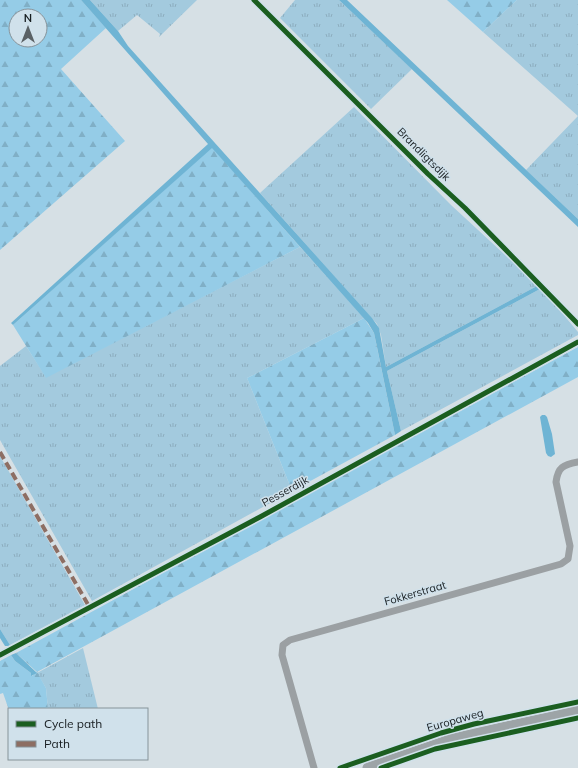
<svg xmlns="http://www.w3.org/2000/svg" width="578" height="768" viewBox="0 0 578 768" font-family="Mulish,sans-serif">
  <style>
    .grass { fill: url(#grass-tufts) }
    .forest { fill: url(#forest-firs); fill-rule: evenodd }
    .water { fill: #6fb4d4 }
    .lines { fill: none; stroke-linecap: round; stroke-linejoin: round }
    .minor { stroke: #9ba0a3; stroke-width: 7 }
    .primary { stroke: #9da4a7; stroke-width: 11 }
    .quiet { stroke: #8d6e63; stroke-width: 4; stroke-dasharray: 8 4; stroke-linecap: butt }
    .cycleway-casing { stroke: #d0e1eb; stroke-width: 8 }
    .cycleway { stroke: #1b5e20; stroke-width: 5 }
    .labels { text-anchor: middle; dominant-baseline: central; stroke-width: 3; stroke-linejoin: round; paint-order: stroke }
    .street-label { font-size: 11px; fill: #171d20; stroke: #d0e1eb }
  </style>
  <defs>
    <pattern id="grass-tufts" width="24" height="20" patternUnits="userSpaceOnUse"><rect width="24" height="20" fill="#a3cade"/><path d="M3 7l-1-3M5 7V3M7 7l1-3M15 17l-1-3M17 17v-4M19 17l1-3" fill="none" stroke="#8cadbe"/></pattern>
    <pattern id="forest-firs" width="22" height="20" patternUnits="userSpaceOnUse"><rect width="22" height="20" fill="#95cce7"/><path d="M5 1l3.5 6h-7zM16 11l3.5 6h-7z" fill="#80afc6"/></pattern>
  </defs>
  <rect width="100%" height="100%" fill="#d6e0e5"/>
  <!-- grass -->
  <path class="grass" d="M 90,0 L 197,0 L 159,37 L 160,34 L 137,15 L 118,31 Z
    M 295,0 L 339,0 L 412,69 L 371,109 L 280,18 Z
    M 517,0 L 578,0 L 578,116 L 483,32 Z
    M 354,107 L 451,205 L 542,289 L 578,332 L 578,335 L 401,431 L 387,371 L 540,289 L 537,286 L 386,367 L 381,335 L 377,324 L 260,193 Z
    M 578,116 L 578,219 L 526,170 Z
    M 300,247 L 364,318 L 247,378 L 292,491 L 92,601 L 0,440 L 0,366 L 26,346 L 46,377 Z
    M 0,456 L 85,605 L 10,645 L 0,629 Z
    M 83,648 L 98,709 L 48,709 L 46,688 L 37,673 Z"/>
  <!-- forest -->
  <path class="forest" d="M 0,0 L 81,0 L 106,28 L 61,69 L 125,141 L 0,250 ZM 16,16 L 40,16 L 40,40 L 16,40 Z
    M 447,0 L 517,0 L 483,32 Z
    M 212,147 L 300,247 L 46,378 L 13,325 Z
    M 364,318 L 374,333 L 395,435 L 292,491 L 247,378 Z
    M 578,347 L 578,377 L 37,672 L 46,688 L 48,709 L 9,709 L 9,710 L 3,693 L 0,694 L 0,661 L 11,655 L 15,661 L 31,673 L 32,676 L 37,672 L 16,653 Z"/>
  <!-- water -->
  <path class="water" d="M 81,0 L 90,0 L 118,31 L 128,46 L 372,318 L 379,328 L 386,367 L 537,286 L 540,289 L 387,371 L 401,431 L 395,435 L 377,347 L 374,333 L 368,323 L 212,148 L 13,325 L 11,323 L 208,144 Z
    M 339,0 L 347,0 L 578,219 L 578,227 Z
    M 542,415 L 545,415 L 547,417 L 552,434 L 555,454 L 551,457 L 548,456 L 546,453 L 540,417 Z
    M 0,629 L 10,645 L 8,646 L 5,646 L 0,638 Z
    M 16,653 L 37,673 L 31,676 L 31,673 L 15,661 L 11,655 Z"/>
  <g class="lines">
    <!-- minor -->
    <path class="minor" d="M 254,0 L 428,174 L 465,208 L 578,324
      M 0,655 L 260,517 L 578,342
      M 314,768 L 282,655 L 283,645 L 290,640 L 561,564 L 568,559 L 570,546 L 556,482 C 558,467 563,465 578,462"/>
    <!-- primary -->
    <path class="primary" d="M 368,768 L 453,739 L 578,711"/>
    <!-- quiet -->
    <path class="quiet" d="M 0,452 L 90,608"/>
    <defs>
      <path id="cycleway" d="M 254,0 L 428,174 L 465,208 L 578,324
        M 0,655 L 260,517 L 578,342
        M 340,768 L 441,733 L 474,724 L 578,702
        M 381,768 L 435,749 L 578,718"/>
    </defs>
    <!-- cycleway casing -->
    <use href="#cycleway" class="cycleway-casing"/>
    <!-- cycleway -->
    <use href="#cycleway" class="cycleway"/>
  </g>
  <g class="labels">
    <!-- street labels -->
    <g class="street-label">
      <text transform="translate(424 154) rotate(45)">Brandligtsdijk</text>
      <text transform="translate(285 491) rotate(-29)">Pesserdijk</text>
      <text transform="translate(415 593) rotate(-16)">Fokkerstraat</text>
      <text transform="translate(455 720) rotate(-16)">Europaweg</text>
    </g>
  </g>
  <!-- legend -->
  <rect x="8" y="708" width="140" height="52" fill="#d0e1eb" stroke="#86939a"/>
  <rect x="16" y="721" width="20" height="6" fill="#1b5e20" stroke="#86939a"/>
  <text x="44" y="728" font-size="12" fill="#171d20">Cycle path</text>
  <rect x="16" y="741" width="20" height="6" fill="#8d6e63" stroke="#86939a"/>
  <text x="44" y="748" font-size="12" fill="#171d20">Path</text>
  <!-- north arrow -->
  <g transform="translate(28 28)"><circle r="19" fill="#d0e1eb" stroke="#86939a"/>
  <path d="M0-3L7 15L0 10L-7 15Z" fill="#5a6165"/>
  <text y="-6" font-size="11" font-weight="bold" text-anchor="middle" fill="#171d20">N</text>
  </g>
</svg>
